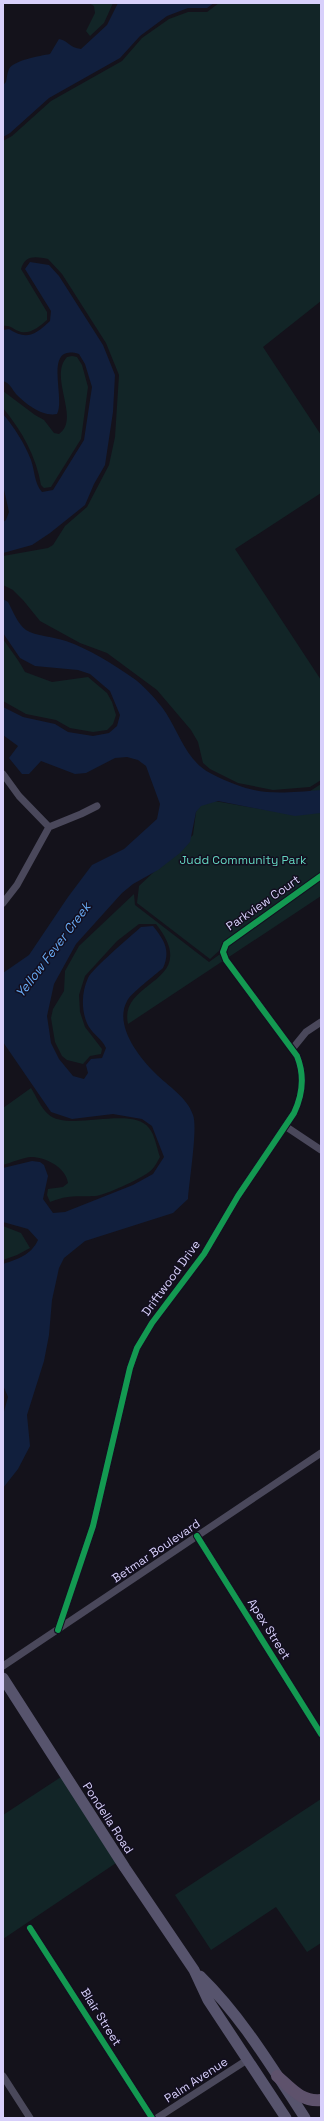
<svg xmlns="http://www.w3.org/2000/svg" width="324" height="2121" viewBox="0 0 324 2121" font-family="'Space Grotesk',sans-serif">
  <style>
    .green { fill: #122527 }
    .water { fill: #111f3d }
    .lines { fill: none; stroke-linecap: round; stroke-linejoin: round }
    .minor { stroke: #4a485b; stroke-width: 7 }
    .secondary { stroke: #57546d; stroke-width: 11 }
    .primary { stroke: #5e526c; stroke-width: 12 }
    .cycleway-casing { stroke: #120e1f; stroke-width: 8 }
    .cycleway { stroke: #139951; stroke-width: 6 }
    .labels { text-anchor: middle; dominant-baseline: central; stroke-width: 3; stroke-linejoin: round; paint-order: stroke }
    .park-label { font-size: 12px; fill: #63d5bf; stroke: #120e1f }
    .street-label { font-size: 12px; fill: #d8d0fb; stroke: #120e1f }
    .water-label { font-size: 13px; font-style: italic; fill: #67a9f2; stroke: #120e1f }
  </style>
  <rect width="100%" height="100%" fill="#14121b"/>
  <!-- green -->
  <path class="green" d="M 89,3 L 113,3 L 104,23 L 90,36 L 86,31 L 95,13 L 94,6 Z
    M 219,3 L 321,3 L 321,301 L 263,347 L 321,435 L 321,493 L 235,549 L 321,680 L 321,780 L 310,787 L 273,790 L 238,783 L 210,769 L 203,763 L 198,742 L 191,730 L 157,690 L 107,653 L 80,643 L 40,621 L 23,600 L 13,590 L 3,585 L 3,556 L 48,548 L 53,545 L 65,526 L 87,507 L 109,465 L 115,437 L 119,375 L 106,343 L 62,274 L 48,259 C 35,256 25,255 21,269 L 47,312 L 47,320 C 40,326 31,334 21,332 C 13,330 12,325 3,326 L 3,141 L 12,136 L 51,101 L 122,61 L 142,38 L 169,19 L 188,12 L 207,12 Z
    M 72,356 L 77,357 L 82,365 L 88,387 L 81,439 L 51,487 L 44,488 L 41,485 C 36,456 22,431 3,408 L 3,391 L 35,415 L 44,420 L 54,433 L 59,434 C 81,419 48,377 67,357 Z
    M 3,639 C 11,651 19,660 25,672 L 52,682 L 88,677 L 107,693 L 112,702 L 116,715 L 113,724 L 107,730 L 93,732 L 70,728 L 56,720 L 26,714 L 3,701 Z
    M 321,784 L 321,874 L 235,933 L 220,950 L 210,959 L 137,903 L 139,886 L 193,835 L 196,812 L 203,799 L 278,812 Z
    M 321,878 L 321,896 L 128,1024 C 118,979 203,984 156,924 L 139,924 L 117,941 L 85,976 L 79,995 L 80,1012 L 85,1027 L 102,1049 L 101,1054 L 90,1056 L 83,1064 L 67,1060 L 62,1056 L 55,1042 L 51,1018 L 53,1009 L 64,991 L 65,971 L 79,946 L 134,894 L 135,905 L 209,962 L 223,952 L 237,936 Z
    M 31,1088 C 36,1096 41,1108 48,1114 C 68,1133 131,1105 149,1128 C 155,1135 157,1149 160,1157 C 157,1162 154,1169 149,1172 C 140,1179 106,1195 95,1196 C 76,1197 70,1194 50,1202 L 47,1195 L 48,1189 L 63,1187 L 68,1183 C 66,1167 45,1157 31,1157 C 25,1157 10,1163 3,1165 L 3,1108 Z
    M 3,1226 L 21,1233 L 30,1248 L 17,1255 L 3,1260 Z
    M 61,1777 L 116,1863 L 3,1939 L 3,1815 Z
    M 321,1799 L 321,1943 L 307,1952 L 276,1907 L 211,1950 L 175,1895 Z"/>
  <!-- water -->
  <path class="water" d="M 118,3 L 214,3 L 207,8 L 188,8 L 167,16 L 140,36 L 120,58 L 49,98 L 10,133 L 3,137 L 3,85 L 6,82 C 7,78 7,73 9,69 C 14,60 40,56 50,54 L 59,39 C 67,40 70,48 81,49 L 107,25 Z
    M 30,262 L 49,265 L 59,276 L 103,345 L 115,375 L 113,412 L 105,465 L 94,484 L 85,505 L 50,533 L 32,545 L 3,553 L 3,522 L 6,520 L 9,512 L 3,485 L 3,414 C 14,427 25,444 31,460 C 35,471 34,483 42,492 L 53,490 L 84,440 L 92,387 L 85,364 L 79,354 C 42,343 66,398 57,414 C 42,417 26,404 16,394 C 12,389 10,383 3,381 L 3,330 L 9,329 C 27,341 36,334 50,321 L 51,311 L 25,269 Z
    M 3,599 L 8,602 C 13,611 17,623 26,630 C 35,636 55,637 66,641 C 89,649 113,664 133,678 C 142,684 160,703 166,713 C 179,733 187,761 210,773 C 255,796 272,794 321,790 L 321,813 L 295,816 L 218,801 L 201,806 L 196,812 L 190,842 L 180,853 L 158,870 L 133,884 L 122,893 L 76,944 L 54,984 L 47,1016 L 51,1043 L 59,1059 L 73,1076 L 84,1079 L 88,1073 L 86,1065 L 91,1059 L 102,1058 L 106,1048 C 102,1039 94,1035 89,1027 C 81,1013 81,993 88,978 C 92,969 131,936 141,927 L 153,926 C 164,940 171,950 163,968 C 155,975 131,993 127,1001 C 114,1025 138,1056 155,1073 C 168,1086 187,1097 193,1115 C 198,1127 189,1182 188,1199 L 173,1213 L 85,1241 L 64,1258 L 59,1268 L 52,1300 L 49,1335 L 44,1361 L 27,1415 L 30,1446 L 18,1469 L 3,1488 L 3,1415 L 8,1397 L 3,1385 L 3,1264 C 18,1259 31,1255 38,1240 L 28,1229 L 3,1222 L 3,1168 L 32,1161 L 40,1162 L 44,1165 L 48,1176 L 43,1199 L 53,1213 L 65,1212 L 133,1185 L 153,1174 L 164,1157 L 152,1126 L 142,1119 L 113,1114 L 72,1119 L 51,1112 L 3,1042 L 3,973 L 29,955 L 68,897 L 92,865 L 124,849 L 157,819 L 160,804 L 146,766 L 138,760 L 127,757 L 115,758 L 86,773 L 75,774 L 41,761 L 29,774 L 22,774 L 9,758 L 18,746 L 3,735 L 3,707 L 23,717 L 55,724 L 68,732 L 93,736 L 109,733 L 117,726 L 120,715 L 110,691 L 90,674 L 78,670 L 35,666 L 20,658 L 3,633 Z"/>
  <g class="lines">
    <!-- minor -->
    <path class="minor" d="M 3,774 L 19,796 L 49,827
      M 3,903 L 17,885 L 49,827 L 81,814 L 97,806
      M 293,1048 L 306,1032 L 321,1022
      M 285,1126 L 321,1150
      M 197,1536 L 321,1734
      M 58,1630 L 93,1526 L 130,1368 L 137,1348 L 152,1323 L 204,1254 L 238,1196 L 294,1113 C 303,1094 305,1076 297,1056 L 226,960 L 223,952 L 226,944 L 321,876
      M 3,1666 L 321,1453
      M 30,1928 L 152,2118
      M 3,2076 L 30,2118
      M 157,2118 L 247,2060"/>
    <!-- secondary -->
    <path class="secondary" d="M 3,1678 L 125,1868 L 194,1970 L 208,2000 L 286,2118
      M 200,1976 C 242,2017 273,2069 305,2118"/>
    <!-- primary -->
    <path class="primary" d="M 277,2076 C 291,2088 301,2102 321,2100"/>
    <defs>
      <path id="cycleway" d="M 197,1536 L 321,1734
        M 58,1630 L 93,1526 L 130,1368 L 137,1348 L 152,1323 L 204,1254 L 238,1196 L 294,1113 C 303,1094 305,1076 297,1056 L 226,960 L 223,952 L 226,944 L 321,876
        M 30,1928 L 152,2118"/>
    </defs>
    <!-- cycleway casing -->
    <use href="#cycleway" class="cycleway-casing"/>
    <!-- cycleway -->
    <use href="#cycleway" class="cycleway"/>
  </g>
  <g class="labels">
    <!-- park labels -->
    <g class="park-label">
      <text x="243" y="860">Judd Community Park</text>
    </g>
    <!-- street labels -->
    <g class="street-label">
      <text transform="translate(263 903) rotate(-35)">Parkview Court</text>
      <text transform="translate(171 1278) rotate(-54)">Driftwood Drive</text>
      <text transform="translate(156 1551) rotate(-34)">Betmar Boulevard</text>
      <text transform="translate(269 1629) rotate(58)">Apex Street</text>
      <text transform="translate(108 1818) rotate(57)">Pondella Road</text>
      <text transform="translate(101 2017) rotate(58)">Blair Street</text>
      <text transform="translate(196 2080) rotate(-33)">Palm Avenue</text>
    </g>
    <!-- water labels -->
    <g class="water-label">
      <text transform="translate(53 950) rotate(-53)">Yellow Fever Creek</text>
    </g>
  </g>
  <!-- border -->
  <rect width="324" height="2121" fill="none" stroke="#d8d0fb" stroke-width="8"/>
</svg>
